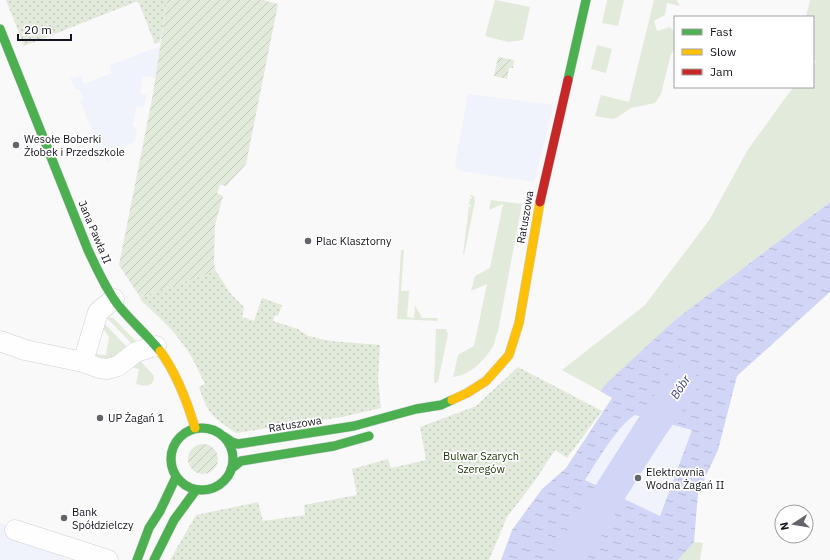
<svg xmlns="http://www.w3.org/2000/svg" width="830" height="560" viewBox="0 0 830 560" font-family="'IBM Plex Sans',sans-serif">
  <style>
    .built { fill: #f1f3fc }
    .grass { fill: #e2eadb }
    .park { fill: url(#park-dots) }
    .garden { fill: url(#garden-furrows) }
    .water { fill: url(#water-ripples); fill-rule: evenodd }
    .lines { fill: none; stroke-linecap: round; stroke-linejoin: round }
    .river { stroke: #d2d6f6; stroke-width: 32 }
    .street-casing { stroke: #d0d1d7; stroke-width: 21 }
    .fast-casing { stroke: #d0d1d7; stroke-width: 10 }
    .slow-casing { stroke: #d0d1d7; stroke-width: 10 }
    .jam-casing { stroke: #d0d1d7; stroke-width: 10 }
    .street { stroke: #fefefe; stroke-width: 20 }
    .fast { stroke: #4caf50; stroke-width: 9 }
    .slow { stroke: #ffc107; stroke-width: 9 }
    .jam { stroke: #c62828; stroke-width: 9 }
    .poi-dot { fill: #64646b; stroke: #fff; stroke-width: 1.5 }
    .labels { text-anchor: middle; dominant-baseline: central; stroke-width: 3.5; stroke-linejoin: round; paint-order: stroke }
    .poi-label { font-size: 11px; fill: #13141f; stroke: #fff; text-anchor: start }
    .street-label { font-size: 11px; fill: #13141f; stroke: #fff }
    .park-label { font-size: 11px; fill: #253b0d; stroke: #fff }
    .water-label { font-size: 12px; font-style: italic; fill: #3f417a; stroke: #fff }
  </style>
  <defs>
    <pattern id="park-dots" width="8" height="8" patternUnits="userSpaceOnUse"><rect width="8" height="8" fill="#e2eadb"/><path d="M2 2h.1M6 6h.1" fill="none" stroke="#c1c8bc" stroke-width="1.8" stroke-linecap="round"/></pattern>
    <pattern id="garden-furrows" width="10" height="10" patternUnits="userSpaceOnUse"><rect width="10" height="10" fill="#e2eadb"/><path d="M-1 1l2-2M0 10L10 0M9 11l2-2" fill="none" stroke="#c1c8bc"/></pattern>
    <pattern id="water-ripples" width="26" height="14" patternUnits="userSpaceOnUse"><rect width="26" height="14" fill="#d2d6f6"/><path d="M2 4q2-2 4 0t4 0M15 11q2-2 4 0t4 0" fill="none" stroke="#b3b7d2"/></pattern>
  </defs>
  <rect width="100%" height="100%" fill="#f9f9f9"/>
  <!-- built -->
  <path class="built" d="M 160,46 L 156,78 L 143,76 L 140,93 L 147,95 L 143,108 L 137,106 L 133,126 L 137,128 L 135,142 L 110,151 L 113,159 L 106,162 L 100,145 L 98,146 L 80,100 L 83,99 L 79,89 L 75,90 L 70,78 L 81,76 L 84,84 L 112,73 L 110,65 Z
    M 468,94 L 554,105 L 534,182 L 461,171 L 456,168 L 455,164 Z
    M 635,415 L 692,430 L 660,516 L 585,480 L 618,430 L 626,420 Z
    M 0,522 L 49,550 L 67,560 L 0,560 Z"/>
  <!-- grass -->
  <path class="grass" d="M 495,0 L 530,7 L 523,40 L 508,42 L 485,36 Z
    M 607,0 L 624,0 L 618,26 L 602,23 Z
    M 654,0 L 677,0 L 680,6 L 667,3 L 665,15 L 654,21 L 657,31 L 670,27 L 675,33 L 675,49 L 671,54 L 661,94 L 655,103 L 631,108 L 616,118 L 613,119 L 595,116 L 601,95 L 629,102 Z
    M 810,0 L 830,0 L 830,202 L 675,320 L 600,391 L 562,370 L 645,305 L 710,219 L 747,151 L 786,97 L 794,87 L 813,87 L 813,66 L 816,62 L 813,58 L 813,17 L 806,17 Z
    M 597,45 L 612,49 L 606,73 L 591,69 Z
    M 471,195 L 474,196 L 475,201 L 464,255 L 463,255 L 469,206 L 471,207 L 471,205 L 469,204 L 470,198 L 472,199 L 472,197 L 470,197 Z
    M 491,200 L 522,204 L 498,331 C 496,335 495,340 494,344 C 487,358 470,376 453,377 L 458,355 L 474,346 L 487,284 L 471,291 L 475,276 L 490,268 L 503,204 L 489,210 Z
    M 401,250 L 404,250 L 401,291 L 409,291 L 407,317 L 414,318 L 415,305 L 422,318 L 438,318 L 437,321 L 397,319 Z
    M 106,317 L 113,318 L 139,344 L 133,345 Z
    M 102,321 L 128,348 L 111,362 L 92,356 L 96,354 L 106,355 L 109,337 L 101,326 Z
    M 436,329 L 446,329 L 448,334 L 438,382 L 435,383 L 434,382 L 435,361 L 436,360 L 435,359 Z
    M 138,358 L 154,376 C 154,388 144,386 136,384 L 139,369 L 126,366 Z
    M 694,542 L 703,543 L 700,560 L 678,560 Z"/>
  <!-- park -->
  <path class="park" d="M 6,0 L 167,0 L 160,42 L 155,44 L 138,1 L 24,46 Z
    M 216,271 L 230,293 L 244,307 L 242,317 L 254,321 L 262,298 L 282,305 L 278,316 L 275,315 L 273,321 L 298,329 L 308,336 L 331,341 L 380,345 L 378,380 L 381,408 L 342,417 L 236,433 C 213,417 208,415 199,387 L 205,384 C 198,370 192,355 182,343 C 171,327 155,314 141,300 L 140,297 Z
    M 518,367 L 602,411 L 567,458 L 555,450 L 534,482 L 507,517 L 489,560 L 170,560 L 196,515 L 258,502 L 263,521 L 305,515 L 304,505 L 357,495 L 352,469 L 388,459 L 391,468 L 426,460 L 420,427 L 476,406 Z"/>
  <!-- garden -->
  <path class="garden" d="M 167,0 L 263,0 L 278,4 L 246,164 L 226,186 L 220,185 L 217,193 L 223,196 L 215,225 L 214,264 L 216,271 L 140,297 L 119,265 L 153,94 Z
    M 498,57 L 514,60 L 513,68 L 509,68 L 507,79 L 494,76 Z
    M188 459a15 15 0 1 1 30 0a15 15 0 1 1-30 0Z"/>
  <!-- water -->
  <path class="water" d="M 830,202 L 830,292 L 737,376 L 718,450 L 698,493 L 694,542 L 678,560 L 501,560 L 512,530 L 542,489 L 566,468 L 612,398 L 600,391 L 609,381 L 675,320 ZM 635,415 L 692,430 L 660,516 L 585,480 C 597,462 617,426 635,415 Z"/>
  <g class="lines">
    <!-- river -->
    <path class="river" d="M 567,560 L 649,431 L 682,383"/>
    <defs>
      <path id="street" d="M 0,341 L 25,350 L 83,362 L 99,368 L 107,369 L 118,366 L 136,352 L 156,346
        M 83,362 L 98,312 L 114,299
        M 15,530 L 108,560"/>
      <path id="fast" d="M 0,29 L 88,250 C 97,269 105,288 118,305 C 131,321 147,335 160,351
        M 568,80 L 586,0
        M171 459a31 31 0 1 1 62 0a31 31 0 1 1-62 0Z
        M 223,436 L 232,442 L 238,444 L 354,426 L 416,409 L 441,405 L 452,400
        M 231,469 L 241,461 L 334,446 L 369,436
        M 137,560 L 149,528 L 160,511 L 176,477
        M 154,560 L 174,520 L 196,490"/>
      <path id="slow" d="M 160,351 C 177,374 187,401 195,428
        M 452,400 L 467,393 L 486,381 L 509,355 L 519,323 L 540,202"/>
      <path id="jam" d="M 540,202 L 568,80"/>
    </defs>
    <!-- street casing -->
    <use href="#street" class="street-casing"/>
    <!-- fast casing -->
    <use href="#fast" class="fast-casing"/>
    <!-- slow casing -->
    <use href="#slow" class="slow-casing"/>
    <!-- jam casing -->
    <use href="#jam" class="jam-casing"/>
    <!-- street -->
    <use href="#street" class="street"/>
    <!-- fast -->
    <use href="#fast" class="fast"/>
    <!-- slow -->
    <use href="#slow" class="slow"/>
    <!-- jam -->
    <use href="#jam" class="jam"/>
  </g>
  <!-- markers -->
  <g class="poi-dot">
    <circle cx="16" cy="145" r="4"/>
    <circle cx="308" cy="241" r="4"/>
    <circle cx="100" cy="418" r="4"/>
    <circle cx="638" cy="478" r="4"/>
    <circle cx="64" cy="518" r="4"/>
  </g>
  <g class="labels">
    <!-- poi labels -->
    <g class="poi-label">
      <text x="24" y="139">Wesołe Boberki<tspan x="24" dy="13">Żłobek i Przedszkole</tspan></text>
      <text x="316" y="241">Plac Klasztorny</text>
      <text x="108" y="418">UP Żagań 1</text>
      <text x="646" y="472">Elektrownia<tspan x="646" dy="13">Wodna Żagań II</tspan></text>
      <text x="72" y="512">Bank<tspan x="72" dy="13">Spółdzielczy</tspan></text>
    </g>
    <!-- street labels -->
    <g class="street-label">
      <text transform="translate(525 217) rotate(-80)">Ratuszowa</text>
      <text transform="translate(95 232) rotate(67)">Jana Pawła II</text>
      <text transform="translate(295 424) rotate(-9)">Ratuszowa</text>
    </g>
    <!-- park labels -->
    <g class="park-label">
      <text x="481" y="456">Bulwar Szarych<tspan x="481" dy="13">Szeregów</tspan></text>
    </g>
    <!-- water labels -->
    <g class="water-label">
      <text transform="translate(680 387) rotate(-57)">Bóbr</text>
    </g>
  </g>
  <!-- legend -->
  <rect x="674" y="16" width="140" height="72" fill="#ffffff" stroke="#a1a1a5"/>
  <rect x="682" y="29" width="20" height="6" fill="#4caf50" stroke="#a1a1a5"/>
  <text x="710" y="36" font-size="12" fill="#13141f">Fast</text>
  <rect x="682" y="49" width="20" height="6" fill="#ffc107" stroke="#a1a1a5"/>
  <text x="710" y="56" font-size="12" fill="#13141f">Slow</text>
  <rect x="682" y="69" width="20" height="6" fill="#c62828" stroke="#a1a1a5"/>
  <text x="710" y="76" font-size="12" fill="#13141f">Jam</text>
  <!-- north arrow -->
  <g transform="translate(794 524) rotate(258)"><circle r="19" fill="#ffffff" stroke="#a1a1a5"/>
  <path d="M0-3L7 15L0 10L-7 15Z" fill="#64646b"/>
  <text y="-6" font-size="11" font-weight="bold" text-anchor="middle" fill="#13141f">N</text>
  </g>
  <!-- scale -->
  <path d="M18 34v6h53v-6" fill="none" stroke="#13141f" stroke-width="2"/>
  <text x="24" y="34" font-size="12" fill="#13141f" stroke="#ffffff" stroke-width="3" paint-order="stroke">20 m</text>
</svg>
